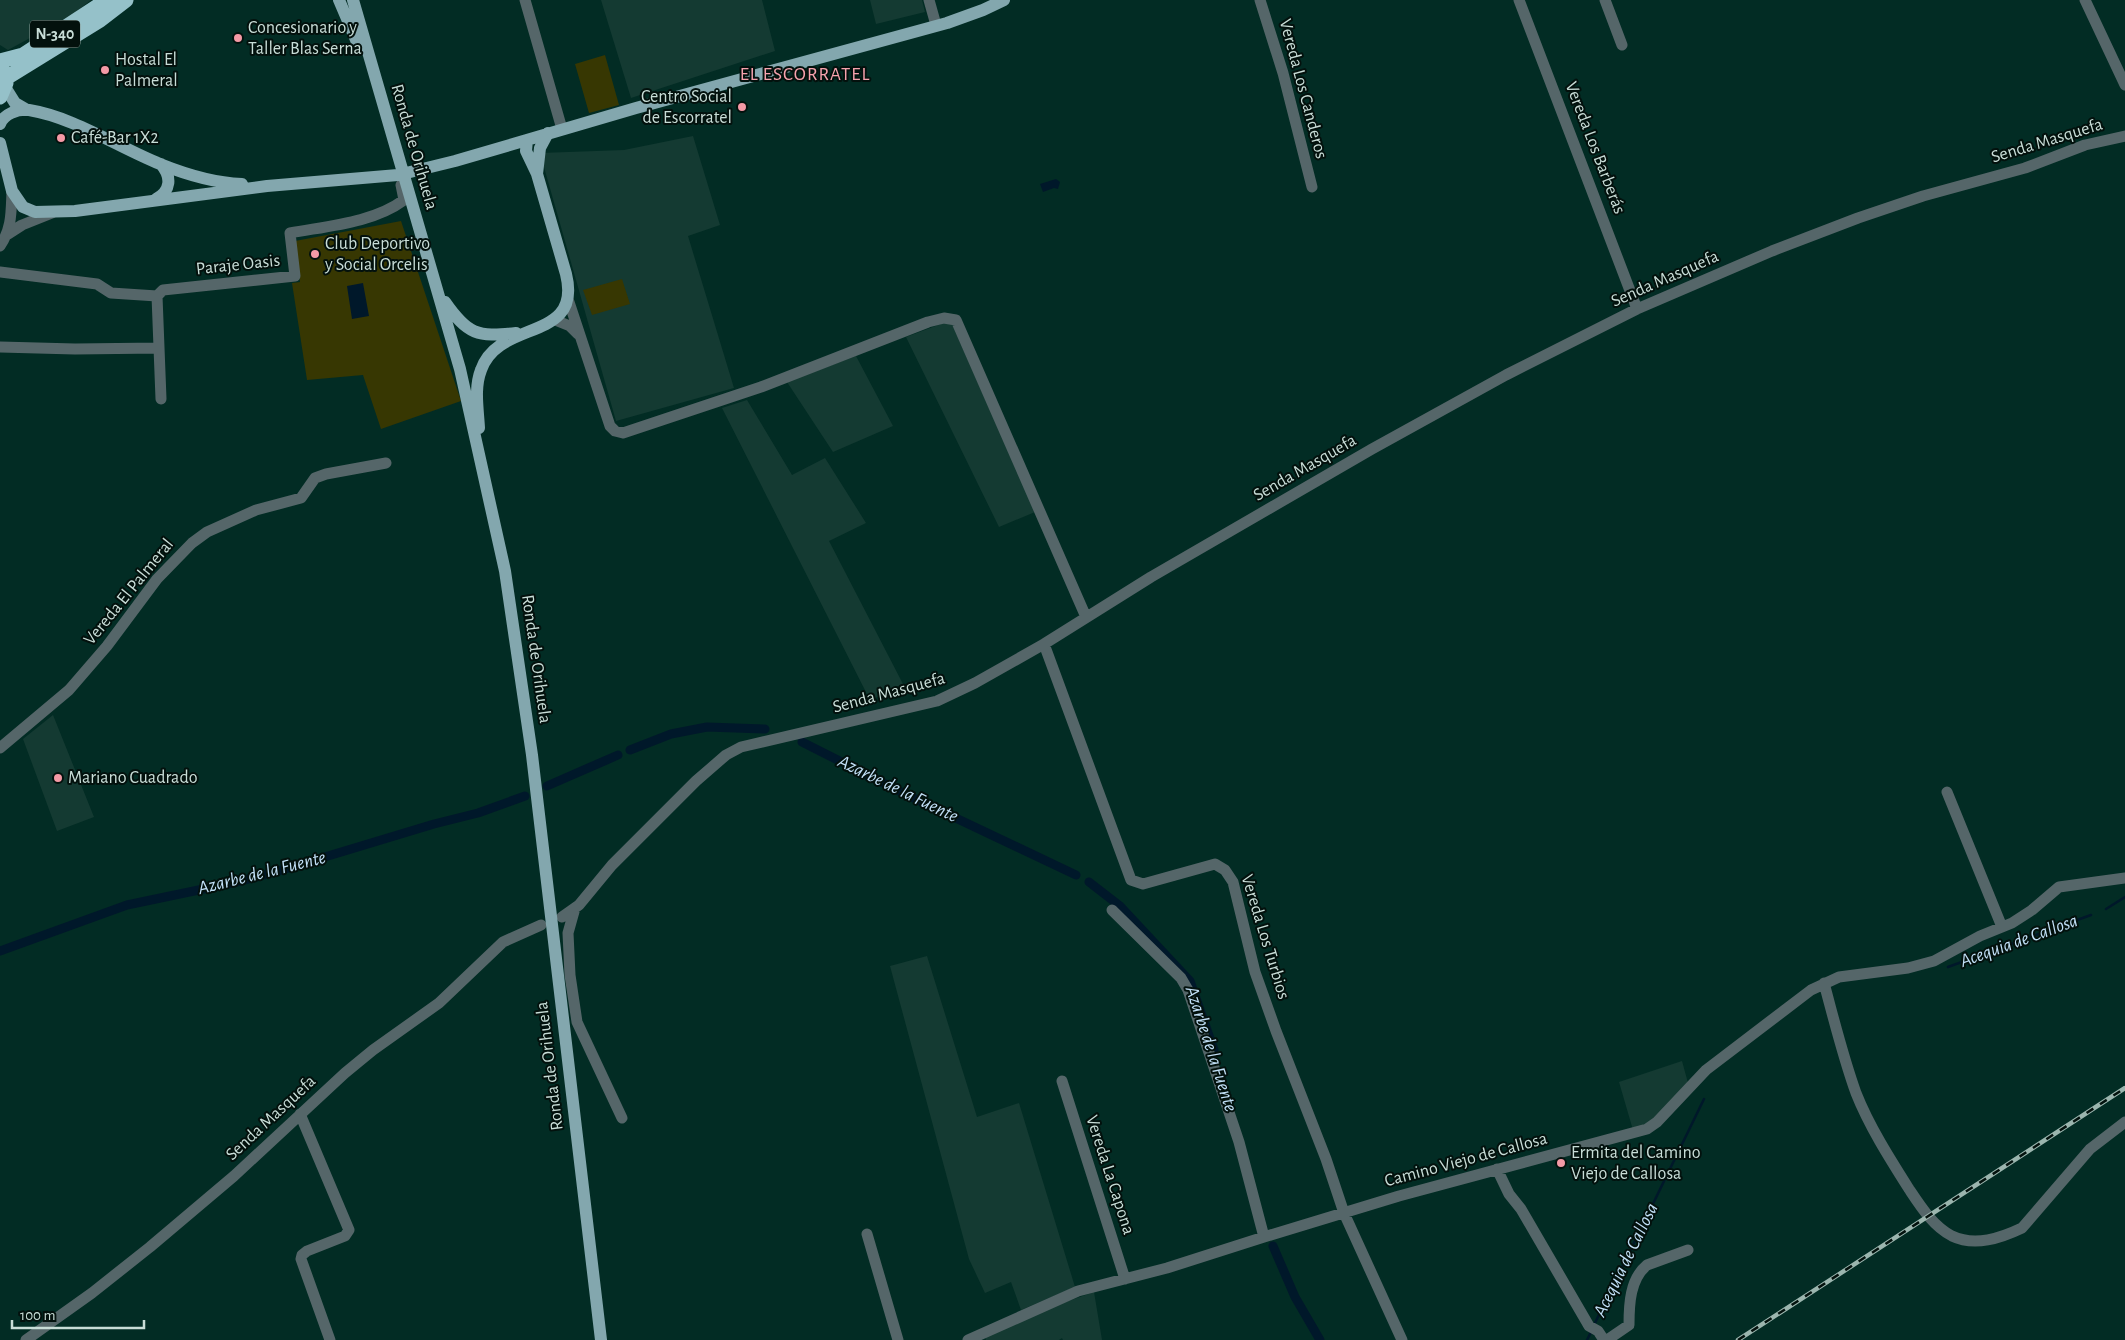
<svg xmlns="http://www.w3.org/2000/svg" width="2125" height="1340" viewBox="0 0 2125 1340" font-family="'Alegreya Sans',sans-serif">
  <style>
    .built { fill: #143a32 }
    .green { fill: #373702 }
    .water { fill: #00182a }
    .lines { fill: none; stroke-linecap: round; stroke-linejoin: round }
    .stream { stroke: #00182a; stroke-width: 2.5 }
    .canal { stroke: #00182a; stroke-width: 9 }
    .minor { stroke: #556669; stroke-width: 11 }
    .major { stroke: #83a7ae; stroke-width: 12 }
    .highway { stroke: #95c1c9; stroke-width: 15 }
    .rail-casing { stroke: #9bb5ae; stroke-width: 4.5 }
    .rail { stroke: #03110d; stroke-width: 2.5; stroke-dasharray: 8; stroke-linecap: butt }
    .poi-dot { fill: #f49aa6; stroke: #03110d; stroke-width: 2 }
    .labels { text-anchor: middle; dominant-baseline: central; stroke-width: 4; stroke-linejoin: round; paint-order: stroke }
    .shield { fill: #03110d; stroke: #8da09a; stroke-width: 1 }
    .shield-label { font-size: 16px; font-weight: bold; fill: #c8ddd7 }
    .poi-label { font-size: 18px; fill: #c8ddd7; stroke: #03110d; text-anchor: start }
    .street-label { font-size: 18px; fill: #c8ddd7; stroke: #03110d }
    .neighbourhood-label { font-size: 19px; letter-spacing: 1px; fill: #f7a3ae; stroke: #03110d }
    .water-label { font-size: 19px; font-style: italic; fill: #c2e0f7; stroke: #03110d }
  </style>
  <rect width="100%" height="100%" fill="#022c24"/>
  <!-- built -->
  <path class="built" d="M 0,0 L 91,0 L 72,15 L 8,50 L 0,45 Z
    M 601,0 L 762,0 L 775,51 L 631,98 Z
    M 870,0 L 922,0 L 925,12 L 876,24 Z
    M 693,136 L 720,225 L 688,236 L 734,388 L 616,421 L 540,153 L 624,150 Z
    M 949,321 L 951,322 L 1035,512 L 999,527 L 906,337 Z
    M 856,356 L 893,426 L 833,452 L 787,382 Z
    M 747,400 L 792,475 L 825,458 L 866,523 L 829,541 L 903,684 L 880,696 L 870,700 L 722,408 Z
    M 53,715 L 94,817 L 57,831 L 23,739 Z
    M 927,956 L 977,1117 L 1019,1103 L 1075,1287 L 1021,1310 L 1011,1282 L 985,1293 L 969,1259 L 890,966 Z
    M 1682,1061 L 1688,1083 L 1650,1124 L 1633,1130 L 1619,1082 Z
    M 1094,1292 L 1102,1340 L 1063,1340 L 1062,1338 L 1059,1340 L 986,1340 L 985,1336 L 1057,1305 Z"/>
  <!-- green -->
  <path class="green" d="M 605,55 L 619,105 L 589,113 L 575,64 Z
    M 401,221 L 461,401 L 381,429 L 363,375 L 307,380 L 292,283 L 300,282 L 295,241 Z
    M 622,279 L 630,304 L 592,315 L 583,290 Z"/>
  <!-- water -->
  <path class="water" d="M 1056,179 L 1060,182 L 1058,189 L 1054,188 L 1043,192 L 1040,184 Z
    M 363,283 L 369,316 L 352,319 L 347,286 Z"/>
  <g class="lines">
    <!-- stream -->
    <path class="stream" d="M 2106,909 L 2125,897
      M 1948,967 L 2091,915
      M 1594,1325 L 1704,1099
      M 1587,1340 L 1592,1330"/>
    <!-- canal -->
    <path class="canal" d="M 802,742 L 905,794 L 1076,875
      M 630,750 L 671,734 L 707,727 L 765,729
      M 547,786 L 618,755
      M 1089,882 L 1120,906 L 1190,981 L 1214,1050
      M 0,951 L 127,905 L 237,882 L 275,872 L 434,824 L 478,813 L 525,796
      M 1273,1246 L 1295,1297 L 1320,1340"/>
    <!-- minor -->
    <path class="minor" d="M 525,0 L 562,129
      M 929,0 L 936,25
      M 1260,0 L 1283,73 L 1312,187
      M 1519,0 L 1637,309
      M 1605,0 L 1622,45
      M 2085,0 L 2125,85
      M 8,234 L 22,225 L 52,213
      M 0,246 C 12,228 11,213 12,191
      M 0,272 L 97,284 L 111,293 L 157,296 L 163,290 L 295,276 L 290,233 C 327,226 373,223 404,200 L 401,185
      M 157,296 L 161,399
      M 569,302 L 610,426 L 615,431 L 623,433 L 761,387 L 928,322 L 944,318 L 956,320 L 1086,617
      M 555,320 L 570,326 L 578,334
      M 0,347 L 75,349 L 159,348
      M 1044,644 L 1131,880 L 1143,884 L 1215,864 L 1225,870 L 1233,882 L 1255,972 L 1276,1031 L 1326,1159 L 1344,1213 L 1402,1340
      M 0,748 L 69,690 L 107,646 L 157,579 L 192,543 L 207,532 L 256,510 L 301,498 L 315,478 L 326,474 L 386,463
      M 1947,792 L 2002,927
      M 575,908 L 568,933 L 570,975 L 577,1022 L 622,1118
      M 1112,910 L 1181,978 L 1188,990 L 1239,1142 L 1264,1237
      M 562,917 L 579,905 L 612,865 L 696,781 L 726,755 L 741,747 L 937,701 L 975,683 L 1044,644 L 1151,577 L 1372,449 L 1506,375 L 1637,309 L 1772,251 L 1858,218 L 1923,196 L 2025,168 L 2085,145 L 2125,136
      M 1824,983 C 1834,1020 1843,1057 1856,1093 C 1869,1126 1890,1159 1909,1189 C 1921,1207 1933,1226 1952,1236 C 1975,1247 2001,1238 2022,1228 L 2090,1149 L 2125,1122
      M 1062,1081 L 1125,1279
      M 300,1114 L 349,1230 L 345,1236 L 307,1251 L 302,1255 L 301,1259 L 330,1340
      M 1497,1169 L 1509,1194 L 1521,1209 L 1589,1326 L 1598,1331 L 1604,1340
      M 867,1234 L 898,1340
      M 26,1340 L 92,1293 L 150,1247 L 234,1176 L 345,1073 L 373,1050 L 439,1003 L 503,942 L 541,925
      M 968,1340 L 1078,1291 L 1167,1268 L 1264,1237 L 1399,1196 L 1647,1129 L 1657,1122 L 1706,1070 L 1811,990 L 1839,977 L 1908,968 L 1934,961 L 1980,936 L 2012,923 L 2032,910 L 2059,887 L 2125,878
      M 1607,1340 L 1629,1325 C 1629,1304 1630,1279 1647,1265 L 1688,1250"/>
    <!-- major -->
    <path class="major" d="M 339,0 L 359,47
      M 353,0 L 460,369 L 505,571 L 532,755 L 601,1340
      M 5,87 L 15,103 L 27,110
      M 0,124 C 4,114 17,109 29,110 C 73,117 118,147 160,164 C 185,174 215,183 242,184
      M 0,143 L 12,191 L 23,207 L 35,212 L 75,211 L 267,186 L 398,175 L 455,161 L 636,108 L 947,23 L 983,10 L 1004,0
      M 537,174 L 540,148 L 548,133
      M 156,199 C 171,191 172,177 161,164
      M 445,302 C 468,335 477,337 516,333
      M 479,428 C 478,409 474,388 481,370 C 499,318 583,343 566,274 L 537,174 L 526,151 L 527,140"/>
    <!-- highway -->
    <path class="highway" d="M 0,61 L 23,55 L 107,0
      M 6,78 L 100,20 L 126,0
      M 0,97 L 6,83 L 3,70"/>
    <defs>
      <path id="rail" d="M 1738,1340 L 2125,1088"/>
    </defs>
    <!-- rail casing -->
    <use href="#rail" class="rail-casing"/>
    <!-- rail -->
    <use href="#rail" class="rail"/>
  </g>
  <!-- markers -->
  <g class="poi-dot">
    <circle cx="238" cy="38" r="5"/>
    <circle cx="105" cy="70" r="5"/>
    <circle cx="742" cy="107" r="5"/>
    <circle cx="61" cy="138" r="5"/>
    <circle cx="315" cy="254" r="5"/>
    <circle cx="58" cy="778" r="5"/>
    <circle cx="1561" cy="1163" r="5"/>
  </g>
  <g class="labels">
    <!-- shield labels -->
    <rect class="shield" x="30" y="20.5" width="50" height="27" rx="4"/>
    <g class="shield-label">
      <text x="55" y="34">N-340</text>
    </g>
    <!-- poi labels -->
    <g class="poi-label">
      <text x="248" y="28">Concesionario y<tspan x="248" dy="21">Taller Blas Serna</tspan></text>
      <text x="115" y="60">Hostal El<tspan x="115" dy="21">Palmeral</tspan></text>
      <text x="732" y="97" text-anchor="end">Centro Social<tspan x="732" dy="21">de Escorratel</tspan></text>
      <text x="71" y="138">Café-Bar 1X2</text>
      <text x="325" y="244">Club Deportivo<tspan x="325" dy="21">y Social Orcelis</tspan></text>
      <text x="68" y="778">Mariano Cuadrado</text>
      <text x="1571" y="1153">Ermita del Camino<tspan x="1571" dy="21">Viejo de Callosa</tspan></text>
    </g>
    <!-- street labels -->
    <g class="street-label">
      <text transform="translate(1303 89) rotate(75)">Vereda Los Canderos</text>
      <text transform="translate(2047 141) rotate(-17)">Senda Masquefa</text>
      <text transform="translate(414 147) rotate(74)">Ronda de Orihuela</text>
      <text transform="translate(1595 148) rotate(69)">Vereda Los Barberás</text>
      <text transform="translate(238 265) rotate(-6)">Paraje Oasis</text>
      <text transform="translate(1665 279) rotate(-24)">Senda Masquefa</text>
      <text transform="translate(1305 468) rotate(-30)">Senda Masquefa</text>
      <text transform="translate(129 592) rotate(-51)">Vereda El Palmeral</text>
      <text transform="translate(536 659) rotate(82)">Ronda de Orihuela</text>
      <text transform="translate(889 693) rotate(-15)">Senda Masquefa</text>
      <text transform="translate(1265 937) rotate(73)">Vereda Los Turbios</text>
      <text transform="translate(550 1066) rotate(-97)">Ronda de Orihuela</text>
      <text transform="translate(271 1118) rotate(-43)">Senda Masquefa</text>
      <text transform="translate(1466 1160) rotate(-15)">Camino Viejo de Callosa</text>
      <text transform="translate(1110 1175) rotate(72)">Vereda La Capona</text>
    </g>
    <!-- neighbourhood labels -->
    <g class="neighbourhood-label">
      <text x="805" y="74">EL ESCORRATEL</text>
    </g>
    <!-- water labels -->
    <g class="water-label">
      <text transform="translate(898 789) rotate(26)">Azarbe de la Fuente</text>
      <text transform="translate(262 873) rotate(-14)">Azarbe de la Fuente</text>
      <text transform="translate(2019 941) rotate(-20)">Acequia de Callosa</text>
      <text transform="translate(1211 1049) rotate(72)">Azarbe de la Fuente</text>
      <text transform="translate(1626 1260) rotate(-64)">Acequia de Callosa</text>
    </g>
  </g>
  <!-- scale -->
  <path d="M12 1320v8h132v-8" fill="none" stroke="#c8ddd7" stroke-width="2.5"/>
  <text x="20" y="1320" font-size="15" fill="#c8ddd7" stroke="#03110d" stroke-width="4" paint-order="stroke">100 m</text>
</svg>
